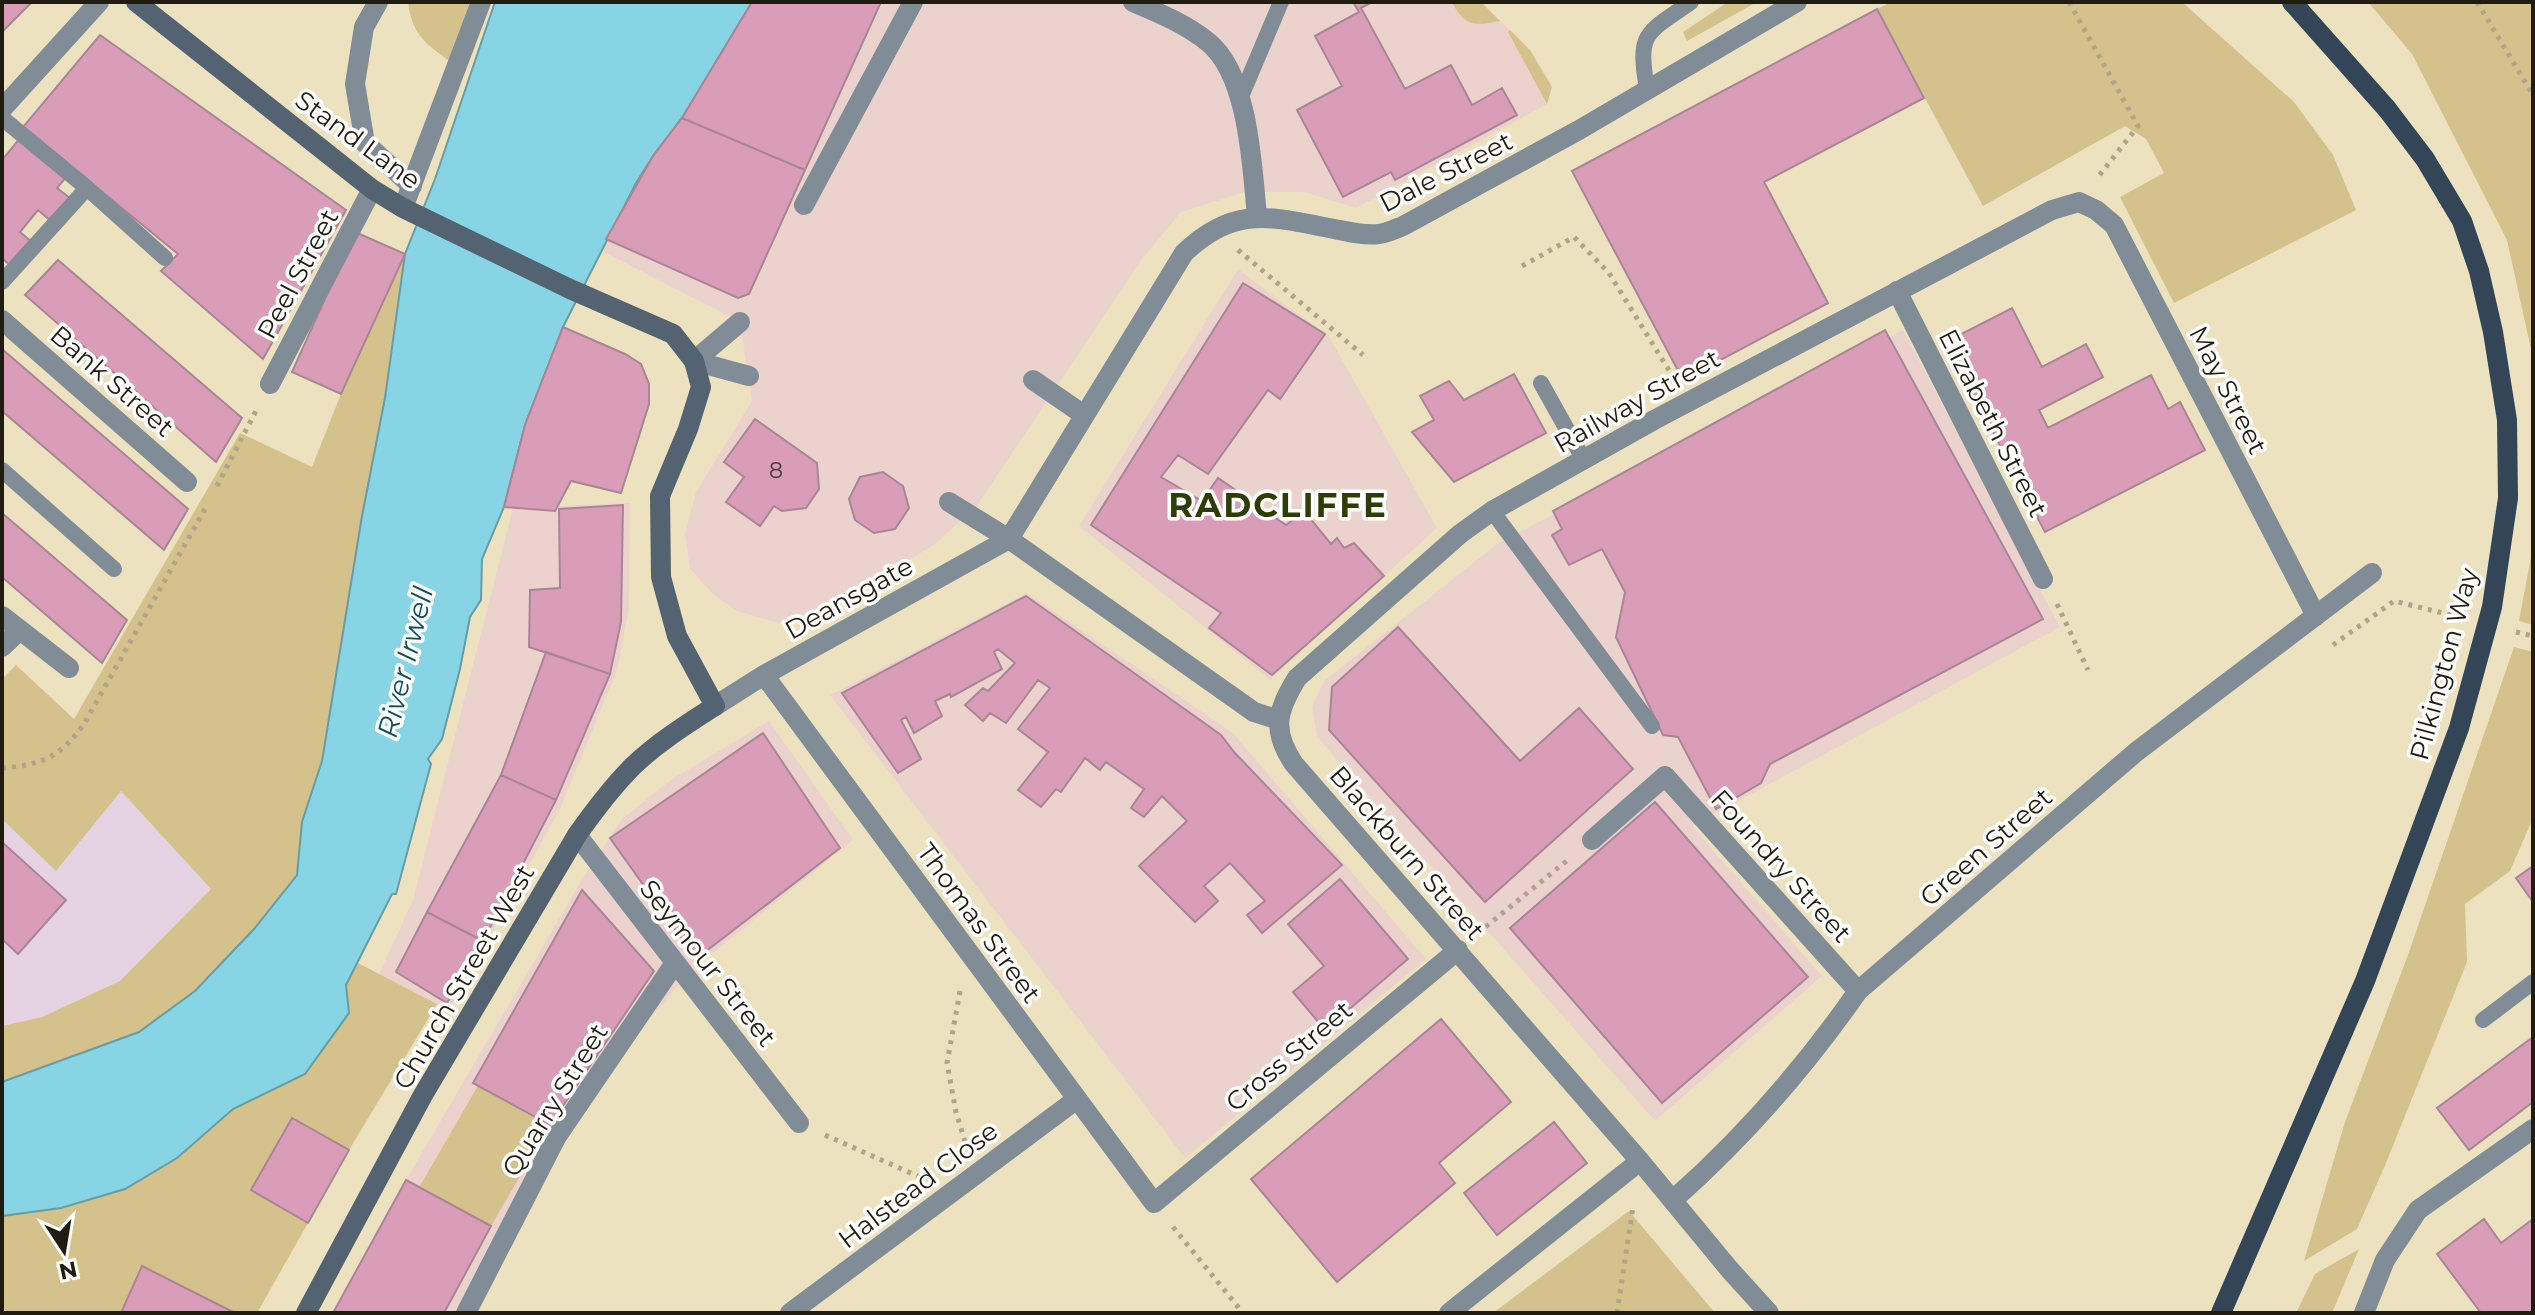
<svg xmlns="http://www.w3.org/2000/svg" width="2535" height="1315" viewBox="0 0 2535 1315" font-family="Montserrat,sans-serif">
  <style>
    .commercial { fill: #ecd2cc }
    .industrial { fill: #e5d2e2 }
    .green { fill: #d4c18b }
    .water { fill: #87d4e4; stroke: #689da4; stroke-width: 2 }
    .building { fill: #da9db8; stroke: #a88695; stroke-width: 2 }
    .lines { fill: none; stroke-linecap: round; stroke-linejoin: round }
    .path { stroke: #aea58a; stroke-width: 5; stroke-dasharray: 4 6; stroke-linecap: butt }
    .lane { stroke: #808c96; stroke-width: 16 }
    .street { stroke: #808c96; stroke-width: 20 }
    .secondary { stroke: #536372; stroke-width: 20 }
    .primary { stroke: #334658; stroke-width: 20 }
    .labels { text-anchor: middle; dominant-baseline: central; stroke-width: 7; stroke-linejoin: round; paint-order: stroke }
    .number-label { font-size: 22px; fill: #4e3c3a }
    .street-label { font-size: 26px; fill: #201c10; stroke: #fff }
    .water-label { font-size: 28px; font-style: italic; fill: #0d515c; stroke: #fff }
    .district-label { font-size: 34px; font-weight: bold; letter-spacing: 2px; fill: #2d3d03; stroke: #fff }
  </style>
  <rect width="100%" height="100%" fill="#ede2c0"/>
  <!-- commercial -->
  <path class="commercial" d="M 752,2 L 1481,2 L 1530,50 L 1552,87 L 1547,104 L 1356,208 L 1304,192 L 1245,192 L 1181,212 L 1142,259 L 976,507 L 935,544 L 826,611 L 778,623 L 737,611 L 714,595 L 690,569 L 685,534 L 696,492 L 752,401 L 740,322 L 600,250 L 653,156 L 682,118 Z
    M 1238,269 L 1330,338 L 1437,528 L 1270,680 L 1079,526 Z
    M 1903,330 L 2060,627 L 1692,826 L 1822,976 L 1655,1121 L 1317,737 L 1312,706 L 1324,681 L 1497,544 Z
    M 630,503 L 629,608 L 617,671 L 560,809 L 449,1010 L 379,974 L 413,900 L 513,508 Z
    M 1027,593 L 1233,733 L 1426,959 L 1185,1158 L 830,695 Z
    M 769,721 L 853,840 L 692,970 L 555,1127 L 455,1313 L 333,1313 L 406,1180 L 580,883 L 622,819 L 672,779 Z"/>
  <!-- industrial -->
  <path class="industrial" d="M 121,791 L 211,889 L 120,981 L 42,1017 L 2,1026 L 2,819 L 56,871 Z"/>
  <!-- green -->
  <path class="green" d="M 408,2 L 471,2 L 449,61 C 424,42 412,34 408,2 Z
    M 1452,2 L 1481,2 L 1500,21 C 1474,26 1465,27 1452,2 Z
    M 1728,2 L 1757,2 L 1687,41 L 1683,32 Z
    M 1891,2 L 2182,2 L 2294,102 L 2333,155 L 2356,210 L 2174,303 L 2120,197 L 2164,173 L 2146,139 L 2125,126 L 1983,206 L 1877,9 Z
    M 2368,2 L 2533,2 L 2533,426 L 2531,349 L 2507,240 L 2412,54 Z
    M 1510,30 L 1530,50 L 1552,87 L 1547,104 L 1508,32 Z
    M 405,254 L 385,398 L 362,516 L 322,761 L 302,822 L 297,875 L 254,929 L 194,991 L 139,1032 L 2,1082 L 2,1026 L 42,1017 L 120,981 L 211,889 L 121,791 L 56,871 L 2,819 L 2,679 L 16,665 L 74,719 L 240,433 L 312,467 L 341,394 Z
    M 2533,546 L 2533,625 L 2519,621 Z
    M 2514,647 L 2533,652 L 2533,818 L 2510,871 L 2465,904 L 2467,962 L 2386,1163 L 2357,1229 L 2304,1261 L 2345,1122 L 2409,952 Z
    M 358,963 L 437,1004 L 349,1150 L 292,1118 L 251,1190 L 308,1223 L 257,1313 L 235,1313 L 143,1266 L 121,1313 L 2,1313 L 2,1216 L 61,1208 L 125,1189 L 177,1158 L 233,1109 L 305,1074 L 349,1013 L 346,986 Z
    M 479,1084 L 550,1125 L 491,1226 L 420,1186 Z
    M 1629,1211 L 1715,1313 L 1493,1313 Z
    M 2359,1249 L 2332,1313 L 2296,1313 L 2315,1274 Z"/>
  <!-- water -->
  <path class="water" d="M 495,2 L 752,2 L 682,118 L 653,156 L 636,183 L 563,327 L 525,425 L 504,507 L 482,559 L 481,600 L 470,617 L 460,669 L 442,739 L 428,759 L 431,764 L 396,894 L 392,894 L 346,985 L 349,1013 L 305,1074 L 233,1109 L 177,1158 L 125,1189 L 61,1208 L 2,1216 L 2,1082 L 139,1032 L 195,991 L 254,929 L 297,875 L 302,822 L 322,761 L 362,516 L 385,398 L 405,254 L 435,179 Z"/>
  <!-- building -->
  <path class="building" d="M 2,2 L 32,2 L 2,32 Z
    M 752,2 L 881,2 L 805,170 L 682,118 Z
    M 1353,2 L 1372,2 L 1361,8 L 1405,89 L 1451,65 L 1472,105 L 1502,88 L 1517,115 L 1395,180 L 1391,172 L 1343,197 L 1297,110 L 1342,86 L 1315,36 L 1359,12 Z
    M 1877,9 L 1924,98 L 1764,182 L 1828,303 L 1683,380 L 1572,171 Z
    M 100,35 L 346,210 L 263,359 L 161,271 L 178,254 L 23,127 Z
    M 682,118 L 805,170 L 749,294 L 738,298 L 606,239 L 653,156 Z
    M 21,137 L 67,176 L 57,188 L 71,199 L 52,222 L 38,210 L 20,232 L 33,243 L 12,267 L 2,258 L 2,160 Z
    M 355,232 L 405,254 L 341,394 L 292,372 Z
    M 58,260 L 242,418 L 216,462 L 25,295 Z
    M 1243,283 L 1325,334 L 1280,399 L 1268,390 L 1208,474 L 1178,455 L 1161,477 L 1202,501 L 1218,478 L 1286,525 L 1304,511 L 1331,544 L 1337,538 L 1344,548 L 1354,543 L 1384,576 L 1272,675 L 1209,628 L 1221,613 L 1091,525 Z
    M 2012,308 L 2042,367 L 2086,344 L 2103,377 L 2039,410 L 2048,428 L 2151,375 L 2168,409 L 2180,402 L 2205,450 L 2045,532 L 1946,342 Z
    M 563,327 L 625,354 L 641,364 L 649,384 L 649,404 L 621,493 L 571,481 L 555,511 L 504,507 L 525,425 Z
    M 1885,330 L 2043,619 L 1770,764 L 1761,783 L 1716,809 L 1678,737 L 1663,735 L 1616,637 L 1625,592 L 1602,549 L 1569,565 L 1552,535 L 1562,529 L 1553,511 Z
    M 2,349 L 188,509 L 164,550 L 2,411 Z
    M 1514,374 L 1546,433 L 1454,482 L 1412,432 L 1434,420 L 1420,396 L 1449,381 L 1464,400 Z
    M 755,419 L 817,463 L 819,489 L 806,508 L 782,511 L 774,506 L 760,526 L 726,502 L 744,477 L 724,462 Z
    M 883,472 L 903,486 L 909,508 L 895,529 L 874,533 L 855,520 L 849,499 L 860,477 Z
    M 623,505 L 621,622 L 610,674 L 529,647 L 530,590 L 560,588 L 559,509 Z
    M 2,513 L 127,620 L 102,663 L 2,577 Z
    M 1026,596 L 1221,735 L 1234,752 L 1342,865 L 1262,933 L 1247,915 L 1265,901 L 1230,863 L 1204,886 L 1218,901 L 1195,922 L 1139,866 L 1187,821 L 1162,796 L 1144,817 L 1131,808 L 1144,789 L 1106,762 L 1100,770 L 1085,758 L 1061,792 L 1056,789 L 1041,807 L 1018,790 L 1048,752 L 1018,729 L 1050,688 L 1038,680 L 1006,723 L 990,713 L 983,721 L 965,705 L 983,688 L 988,691 L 1015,663 L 998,649 L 994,652 L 1002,669 L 951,697 L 950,694 L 935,701 L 942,716 L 914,733 L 906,717 L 901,720 L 921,759 L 898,773 L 842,693 Z
    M 1398,627 L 1520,761 L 1579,708 L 1633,769 L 1485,902 L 1329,730 L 1332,687 Z
    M 546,652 L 610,674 L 556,800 L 501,775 Z
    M 763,733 L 840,848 L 696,959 L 610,838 Z
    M 501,775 L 556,800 L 483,941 L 427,912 Z
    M 1655,802 L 1808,977 L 1662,1103 L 1510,928 Z
    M 2,842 L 66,900 L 18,954 L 2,939 Z
    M 2533,866 L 2533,902 L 2516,878 Z
    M 1340,879 L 1408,959 L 1325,1030 L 1293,992 L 1324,966 L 1288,924 Z
    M 582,890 L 654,971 L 550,1125 L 473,1083 Z
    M 427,912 L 483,941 L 447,1003 L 396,972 Z
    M 1441,1019 L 1511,1102 L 1439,1163 L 1455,1183 L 1337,1282 L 1251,1179 Z
    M 2533,1037 L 2533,1102 L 2469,1150 L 2437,1108 Z
    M 292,1118 L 349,1150 L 308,1223 L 251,1190 Z
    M 1554,1122 L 1587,1163 L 1497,1235 L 1464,1193 Z
    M 406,1180 L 491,1226 L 444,1313 L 333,1313 Z
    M 2484,1219 L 2501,1243 L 2533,1219 L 2533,1313 L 2481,1313 L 2437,1254 Z
    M 142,1266 L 235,1313 L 121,1313 Z"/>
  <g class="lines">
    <!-- path -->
    <path class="path" d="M 2069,2 L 2138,126 L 2098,177
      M 2477,2 L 2533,95
      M 1238,250 L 1363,355
      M 1522,266 L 1574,237 L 1609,273 L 1673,377
      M 217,486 L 257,409
      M 2057,604 L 2088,670
      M 2516,632 L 2533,636
      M 2333,645 L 2394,601 L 2459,617
      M 2,768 C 43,765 61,756 84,724 L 205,509
      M 1478,933 L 1569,859
      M 960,991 L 947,1063 L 956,1112 L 966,1145
      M 825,1135 L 922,1178
      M 1173,1227 L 1243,1313
      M 1617,1313 L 1633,1207"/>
    <!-- lane -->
    <path class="lane" d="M 1647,89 C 1637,31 1646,34 1691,2
      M 1240,99 L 1281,2
      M 2,118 L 87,188 L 2,282
      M 87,188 L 165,258
      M 1541,383 L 1584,460
      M 2,470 L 114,569
      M 1492,511 L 1652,726
      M 2483,1020 L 2533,982"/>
    <!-- street -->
    <path class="street" d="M 378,2 L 364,27 L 355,84 L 365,143 L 412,186
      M 1133,2 C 1159,13 1186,24 1208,42 C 1249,75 1252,167 1257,216
      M 2,109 L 99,2
      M 804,205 L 913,2
      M 403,208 L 481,2
      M 1897,291 L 2043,579
      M 2,320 L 187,482
      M 694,361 L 740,322
      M 694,361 L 749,376
      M 1033,380 L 1084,415
      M 270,384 L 372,189
      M 949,502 L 1009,539 L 1254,712 L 1279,720
      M 2,616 L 69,668
      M 2,647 L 19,631
      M 764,675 L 1154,1203 L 1458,950
      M 715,706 L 764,675 L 1009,539 L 1184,253 C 1233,206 1268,216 1329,228 C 1345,231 1363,236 1379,234 C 1387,233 1395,229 1403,226 L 1579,130 L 1797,2
      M 577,835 L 799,1123
      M 1592,840 L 1665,776 L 1858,991
      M 1673,1200 C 1742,1139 1805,1067 1858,991 L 2136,752 L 2372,573
      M 466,1313 L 557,1136 L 675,963
      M 790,1313 L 1077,1099
      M 1449,1313 L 1640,1161
      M 1769,1313 L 1730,1270 L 1640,1161 L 1294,764 C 1271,730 1277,711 1297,678 L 1460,534 L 1492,511 L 1654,420 L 2052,210 L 2079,202 L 2096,210 L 2114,225 L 2316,616
      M 2364,1313 L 2385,1260 L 2418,1210 L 2533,1129"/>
    <!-- secondary -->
    <path class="secondary" d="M 136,2 L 372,189 L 403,208 L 570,289 L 673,334 L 694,361 L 701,387 L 688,429 L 660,496 L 661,577 L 677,636 L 715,706 C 687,724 657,743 633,766 C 612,787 594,811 577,835 L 423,1095 L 306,1313"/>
    <!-- primary -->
    <path class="primary" d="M 2221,1313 L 2365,981 L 2459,728 L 2492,607 L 2508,498 L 2507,420 L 2493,332 L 2479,271 L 2462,221 L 2425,159 L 2387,109 L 2292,2"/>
  </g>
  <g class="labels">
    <!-- number labels -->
    <g class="number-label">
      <text x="776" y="470">8</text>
    </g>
    <!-- street labels -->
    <g class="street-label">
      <text transform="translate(358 140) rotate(36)">Stand Lane</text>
      <text transform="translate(1446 172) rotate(-27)">Dale Street</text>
      <text transform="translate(298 274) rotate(-62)">Peel Street</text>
      <text transform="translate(112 381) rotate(41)">Bank Street</text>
      <text transform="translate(2228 390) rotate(63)">May Street</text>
      <text transform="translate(1637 401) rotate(-29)">Railway Street</text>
      <text transform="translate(1993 423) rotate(63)">Elizabeth Street</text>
      <text transform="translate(849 598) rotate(-29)">Deansgate</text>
      <text transform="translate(2444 664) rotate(-75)">Pilkington Way</text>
      <text transform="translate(1986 847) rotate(-41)">Green Street</text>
      <text transform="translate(1407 853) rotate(49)">Blackburn Street</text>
      <text transform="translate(1781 866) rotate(48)">Foundry Street</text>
      <text transform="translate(979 923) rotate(54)">Thomas Street</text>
      <text transform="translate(708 963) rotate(52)">Seymour Street</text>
      <text transform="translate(464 977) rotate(-60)">Church Street West</text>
      <text transform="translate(1289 1056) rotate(-40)">Cross Street</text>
      <text transform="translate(555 1100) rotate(-58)">Quarry Street</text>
      <text transform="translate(918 1185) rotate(-37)">Halstead Close</text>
    </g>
    <!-- water labels -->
    <g class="water-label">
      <text transform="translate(405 662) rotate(-76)">River Irwell</text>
    </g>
    <!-- district labels -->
    <g class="district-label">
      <text x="1278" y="505">RADCLIFFE</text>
    </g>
  </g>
  <!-- border -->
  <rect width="2535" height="1315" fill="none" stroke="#201c10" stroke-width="8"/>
  <!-- north arrow -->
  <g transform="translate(64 1251) rotate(168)" stroke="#ffffff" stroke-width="6" paint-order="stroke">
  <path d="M0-6L14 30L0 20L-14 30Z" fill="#201c10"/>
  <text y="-12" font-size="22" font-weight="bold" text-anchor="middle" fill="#201c10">N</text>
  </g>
</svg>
